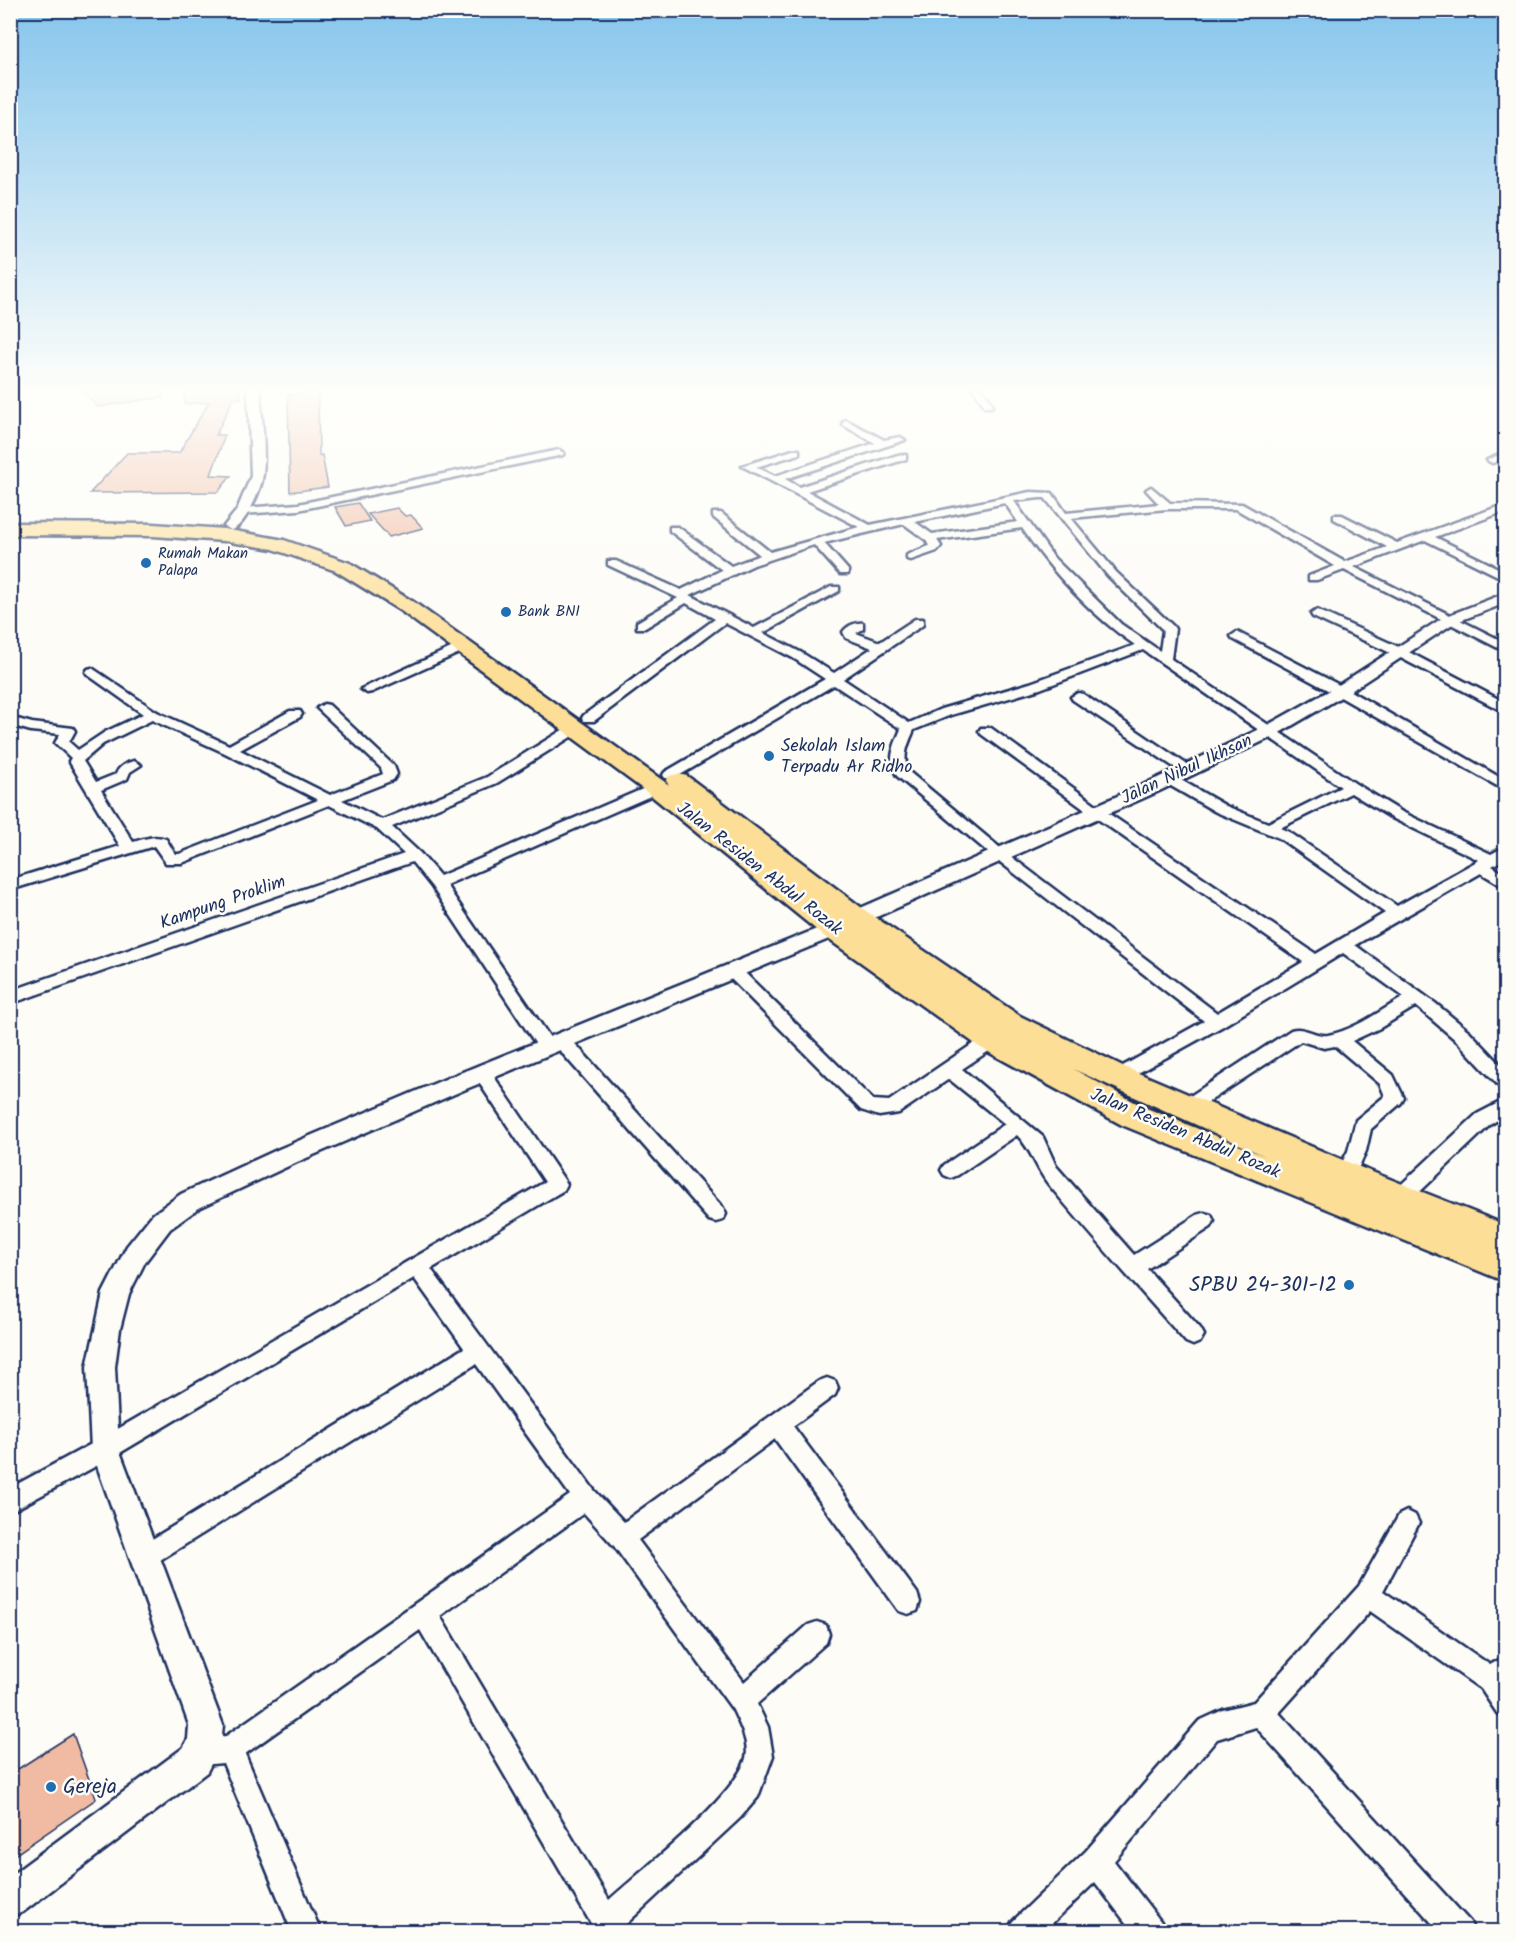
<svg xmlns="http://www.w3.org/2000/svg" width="1516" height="1942" viewBox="0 0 1516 1942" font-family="Kalam,sans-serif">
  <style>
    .building { fill: #f0bba2; stroke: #1b2f5e; stroke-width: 1.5 }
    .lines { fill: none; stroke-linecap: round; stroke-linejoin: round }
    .minor-casing { stroke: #1b2f5e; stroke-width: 5 }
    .tertiary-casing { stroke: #1b2f5e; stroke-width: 5 }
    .trunk-casing { stroke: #1b2f5e; stroke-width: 5 }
    .minor { fill: #fdfcf7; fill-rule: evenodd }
    .tertiary { fill: #fdfcf7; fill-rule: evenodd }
    .trunk { fill: #fdde96; fill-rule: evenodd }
    .poi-dot { fill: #1f6fb2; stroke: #fdfcf7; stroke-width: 2 }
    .labels { text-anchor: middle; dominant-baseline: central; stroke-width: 5; stroke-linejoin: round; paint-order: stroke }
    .far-poi-label { font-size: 15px; fill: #1b2f5e; stroke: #fdfcf7; text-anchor: start }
    .poi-label { font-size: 18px; fill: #1b2f5e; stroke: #fdfcf7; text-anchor: start }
    .street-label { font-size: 18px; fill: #1b2f5e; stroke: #fdfcf7 }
    .near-poi-label { font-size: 21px; fill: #1b2f5e; stroke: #fdfcf7; text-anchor: end }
  </style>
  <rect width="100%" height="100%" fill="#fdfcf7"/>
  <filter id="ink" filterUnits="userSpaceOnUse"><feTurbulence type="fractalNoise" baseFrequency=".0167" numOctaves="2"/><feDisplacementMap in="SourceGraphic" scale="12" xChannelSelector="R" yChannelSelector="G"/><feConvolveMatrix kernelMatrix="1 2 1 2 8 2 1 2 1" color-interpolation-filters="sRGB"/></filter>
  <g filter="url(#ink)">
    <!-- building -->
    <path class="building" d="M 79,388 L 162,388 L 163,397 L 98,407 Z
      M 184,388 L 240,388 L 241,398 L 233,399 L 216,435 L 225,435 L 211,475 L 231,476 L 218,492 L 90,493 L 127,453 L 179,453 L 209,402 L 185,404 Z
      M 318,392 L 319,456 L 322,455 L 328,487 L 290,492 L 288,395 Z
      M 358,503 L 370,521 L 346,526 L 335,507 Z
      M 397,508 L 405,516 L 411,515 L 423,528 L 389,537 L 368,514 Z
      M 73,1734 L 96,1799 L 10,1858 L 10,1774 Z"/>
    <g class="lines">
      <defs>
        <path id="minor" d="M 973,388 L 982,388 L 993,405 L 991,407 L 985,407 Z
          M 846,420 L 884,440 L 900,437 L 905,440 L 785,479 L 799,487 L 898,455 L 906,455 L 906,459 L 807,491 L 870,525 L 1030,492 L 1052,493 L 1066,513 L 1159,504 L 1146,490 L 1151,487 L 1170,503 L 1242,504 L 1345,562 L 1387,547 L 1334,519 L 1334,515 L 1342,515 L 1397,543 L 1506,504 L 1506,511 L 1435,537 L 1506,572 L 1506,580 L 1425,540 L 1354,567 L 1506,643 L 1506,652 L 1344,570 L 1317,580 L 1309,580 L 1309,576 L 1335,566 L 1236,509 L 1167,509 L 1071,518 L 1116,572 L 1173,626 L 1175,629 L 1171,659 L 1356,784 L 1402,812 L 1491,854 L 1506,846 L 1506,858 L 1492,866 L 1506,875 L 1506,888 L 1481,873 L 1355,945 L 1435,1003 L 1470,1032 L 1506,1070 L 1506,1089 L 1500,1087 L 1458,1042 L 1416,1006 L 1380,1028 L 1352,1041 L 1393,1075 L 1404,1098 L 1401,1103 L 1371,1129 L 1366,1151 L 1352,1182 L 1345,1184 L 1338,1182 L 1335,1176 L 1348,1151 L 1356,1120 L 1385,1096 L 1380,1084 L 1335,1046 L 1324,1048 L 1301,1041 L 1193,1112 L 1187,1114 L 1181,1112 L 1178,1107 L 1181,1102 L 1291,1030 C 1305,1026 1315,1037 1328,1035 C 1355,1030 1380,1011 1404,997 L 1343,953 L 1223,1026 L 1118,1084 L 1112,1082 L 1109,1077 L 1112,1072 L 1204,1021 L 995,858 L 897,776 C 887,760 894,746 901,729 L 834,685 L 675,778 L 665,778 L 663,775 L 665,772 L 825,679 L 793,658 L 725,623 L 594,721 L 584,721 L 582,718 L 584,715 L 715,619 L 686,603 L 645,628 L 637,628 L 637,622 L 678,598 L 608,565 L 608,561 L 616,561 L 681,590 L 722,570 L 670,531 L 670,527 L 678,527 L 731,566 L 760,555 L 713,517 L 713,513 L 721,513 L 770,552 L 859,527 L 742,466 L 793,450 L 799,450 L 799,454 L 756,467 L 775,476 L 875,443 L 843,425 L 843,421 ZM 1040,498 L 1045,498 L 1108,576 L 1163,630 L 1160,651 L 1121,624 L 1054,558 L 1014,501 ZM 1005,503 L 1018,522 L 932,534 L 915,522 ZM 904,524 L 926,540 L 929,546 L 907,555 L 907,559 L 911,560 L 937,551 L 941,546 L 937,540 L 1022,528 C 1052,572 1090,614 1135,645 L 1030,683 L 941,709 L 909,723 L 843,679 L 923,625 L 923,619 L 915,619 L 880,642 L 856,633 L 863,629 L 863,623 C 856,622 847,626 843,632 L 846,638 L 872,648 L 834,673 L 802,653 L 763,633 L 839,591 L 839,587 L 831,587 L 754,628 L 690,595 L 754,565 L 814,545 L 840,574 L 848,574 L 848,570 L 824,543 ZM 1143,650 L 1341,787 L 1268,823 L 1226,806 L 1174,776 L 1164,776 L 1162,779 L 1164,782 L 1216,812 L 1279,838 L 1385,913 L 1316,954 L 1102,809 L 991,728 L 981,728 L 979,731 L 981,734 L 1092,815 L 1303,962 L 1217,1013 L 1005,852 L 908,771 C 902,756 908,744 914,730 L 951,715 L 1040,689 ZM 1351,793 L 1392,818 L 1479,860 L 1397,906 L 1289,832 L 1280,828 Z
          M 559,450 L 564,453 L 563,455 L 298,510 L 243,514 L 238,511 L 243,508 L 298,504 Z
          M 1506,452 L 1506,459 L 1492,463 L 1487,460 Z
          M 1317,610 L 1403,649 L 1506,703 L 1506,713 L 1395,655 L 1313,617 L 1311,614 Z
          M 1237,632 L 1345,688 L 1506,781 L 1506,791 L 1335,694 L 1233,639 L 1231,636 Z
          M 462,643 L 466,644 L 468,647 L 466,650 L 372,692 L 367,693 L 361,689 Z
          M 92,668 L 157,712 L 229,745 L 290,711 L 300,711 L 302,714 L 300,717 L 240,750 L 330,795 L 383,774 L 381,768 L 317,708 L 324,704 L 329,705 L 394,766 L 397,774 L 393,780 L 342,800 L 382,820 L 487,777 L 569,726 L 579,726 L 581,729 L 579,732 L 497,783 L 392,827 L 420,853 L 440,876 L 652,785 L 662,785 L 664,788 L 662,791 L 446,885 L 553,1042 L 556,1047 L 553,1052 L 547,1054 L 541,1052 L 432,887 L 412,862 L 10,1004 L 10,991 L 404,854 L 377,829 L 329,805 L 182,863 L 166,863 L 154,846 L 10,890 L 10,880 L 120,846 L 69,761 L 71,758 L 55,743 L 60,734 L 31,731 L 10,725 L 10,717 L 32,723 L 73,728 L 75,731 L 69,742 L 78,750 L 105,732 L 143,714 L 88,675 L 86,672 L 88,669 ZM 152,720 L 225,753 L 318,800 L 179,854 L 175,854 L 166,839 C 154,835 145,839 133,842 L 101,790 L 127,779 L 130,772 L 141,765 L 134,761 C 126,763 119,766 116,774 L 96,782 L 83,761 L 103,744 Z
          M 1078,693 L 1083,694 L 1195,770 L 1193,773 L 1183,773 L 1073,700 L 1071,697 Z
          M 733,965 L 739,967 L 873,1100 L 889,1101 L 986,1035 L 992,1034 L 998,1035 L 1001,1040 L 998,1045 L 962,1069 L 1043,1137 L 1056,1166 L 1134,1255 L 1197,1215 L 1204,1213 L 1211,1215 L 1214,1221 L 1211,1227 L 1147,1269 L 1200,1328 L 1204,1335 L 1200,1342 L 1193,1345 L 1186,1342 C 1139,1289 1094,1239 1049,1185 C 1036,1169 1032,1150 1017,1135 L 958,1175 L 951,1178 L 944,1175 L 941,1170 L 944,1165 L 1005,1124 L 949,1079 L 899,1113 L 879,1116 L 861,1110 L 727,975 L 725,971 L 727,967 Z
          M 562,1035 L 568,1036 L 723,1208 L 726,1214 L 723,1220 L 716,1222 L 709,1220 L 556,1046 L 553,1041 L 556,1036 Z
          M 482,1066 L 488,1068 L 567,1184 L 564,1190 L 431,1269 L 594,1490 L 624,1522 L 819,1381 L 827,1378 L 835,1381 L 838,1388 L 835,1395 L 793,1426 L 917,1593 L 920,1602 L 917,1611 L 908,1614 L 899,1611 L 775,1439 L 638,1540 L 744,1682 L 808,1625 L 817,1622 L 826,1625 L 829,1634 L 826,1643 L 757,1704 L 768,1727 L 773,1756 L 758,1797 L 740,1818 L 624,1926 L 626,1932 L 596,1932 L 420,1630 L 245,1754 L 321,1932 L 292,1932 L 223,1763 L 201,1765 L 192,1761 L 188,1752 L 192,1743 L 201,1739 L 226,1736 L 570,1495 L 476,1364 L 152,1565 L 144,1569 L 136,1565 L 132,1557 L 136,1549 L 464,1348 L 414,1278 L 113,1457 L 10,1512 L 10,1488 L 97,1441 L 545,1182 L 476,1078 L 473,1073 L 476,1068 ZM 584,1513 L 614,1546 L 733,1710 C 739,1723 750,1743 746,1758 C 736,1796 641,1871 609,1900 L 440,1616 Z
          M 1506,1099 L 1506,1115 L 1491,1124 L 1407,1204 L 1400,1206 L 1393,1204 L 1390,1198 L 1393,1192 L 1477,1114 Z
          M 1407,1511 L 1415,1515 L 1419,1523 L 1383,1591 L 1490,1665 L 1506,1656 L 1506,1717 L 1497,1713 L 1481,1689 L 1370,1611 L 1279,1713 L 1470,1922 L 1474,1932 L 1440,1932 L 1256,1727 L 1217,1739 L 1114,1861 L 1161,1922 L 1165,1932 L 1133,1932 L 1095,1882 L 1043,1932 L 1008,1932 L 1012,1922 L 1086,1851 L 1199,1721 L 1223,1710 L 1254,1702 L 1359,1586 L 1399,1515 Z"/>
        <path id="tertiary" d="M 248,388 L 260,388 C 261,416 266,447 263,474 C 262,488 245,527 231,530 L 224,526 L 237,510 L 251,476 Z
          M 1506,593 L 1506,603 L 1454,623 L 1346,694 L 1276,735 L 1157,792 L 863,923 L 856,925 L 849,923 L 846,918 L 849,913 L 1145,784 L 1264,727 L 1334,688 L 1444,617 Z
          M 834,922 L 841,924 L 844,929 L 841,934 L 466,1089 L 295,1163 L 199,1208 L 170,1229 L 145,1262 L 129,1294 L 120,1329 L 115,1367 L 119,1449 L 223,1725 L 221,1744 L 207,1772 L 23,1912 L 10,1917 L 10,1876 L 183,1748 L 188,1739 L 189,1725 L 91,1449 L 87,1367 L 103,1293 L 127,1246 L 152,1215 L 181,1194 L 279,1149 L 450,1077 Z"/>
        <path id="trunk" d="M 10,523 L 153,524 L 224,529 L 284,540 L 350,563 L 415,603 L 669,785 L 666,781 L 669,776 L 678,774 L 687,776 L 866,911 L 1020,1016 L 1129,1069 L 1357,1166 L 1506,1225 L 1506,1282 L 1122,1125 L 981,1048 L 824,936 L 648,793 L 401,611 L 336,571 L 273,549 L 224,541 L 153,536 L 10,535 ZM 1073,1069 L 1265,1156 L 1144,1107 Z"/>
      </defs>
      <!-- minor casing -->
      <use href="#minor" class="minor-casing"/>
      <!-- tertiary casing -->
      <use href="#tertiary" class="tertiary-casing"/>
      <!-- trunk casing -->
      <use href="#trunk" class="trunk-casing"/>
      <!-- minor -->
      <use href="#minor" class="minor"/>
      <!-- tertiary -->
      <use href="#tertiary" class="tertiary"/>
      <!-- trunk -->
      <use href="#trunk" class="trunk"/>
    </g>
  </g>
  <!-- sky -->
  <linearGradient id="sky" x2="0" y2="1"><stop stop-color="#85c5ec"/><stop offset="0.59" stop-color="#fefefb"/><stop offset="1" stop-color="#fefefb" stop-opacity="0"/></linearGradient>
  <rect width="1516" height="660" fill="url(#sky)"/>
  <!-- markers -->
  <g class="poi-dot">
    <circle cx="146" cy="563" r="6"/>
    <circle cx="506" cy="612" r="6"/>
    <circle cx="769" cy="756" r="6"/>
    <circle cx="1349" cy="1285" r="6"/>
    <circle cx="51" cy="1787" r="6"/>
  </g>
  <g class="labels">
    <!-- far-poi labels -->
    <g class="far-poi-label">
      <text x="158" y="554">Rumah Makan<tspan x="158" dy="17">Palapa</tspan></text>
      <text x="518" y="612">Bank BNI</text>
    </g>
    <!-- poi labels -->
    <g class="poi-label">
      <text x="781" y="746">Sekolah Islam<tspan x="781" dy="21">Terpadu Ar Ridho</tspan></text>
    </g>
    <!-- street labels -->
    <g class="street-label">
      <text transform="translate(1187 770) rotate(-25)">Jalan Nibul Ikhsan</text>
      <text transform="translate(759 869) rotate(38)">Jalan Residen Abdul Rozak</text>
      <text transform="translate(223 903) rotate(-19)">Kampung Proklim</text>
      <text transform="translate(1185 1134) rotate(23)">Jalan Residen Abdul Rozak</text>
    </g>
    <!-- near-poi labels -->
    <g class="near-poi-label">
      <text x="1337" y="1285">SPBU 24-301-12</text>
      <text x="63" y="1787" text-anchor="start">Gereja</text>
    </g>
  </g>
  <!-- margin -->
  <rect width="1516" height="1942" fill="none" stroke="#fdfcf7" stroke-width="36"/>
  <rect x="18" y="18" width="1480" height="1906" fill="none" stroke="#1b2f5e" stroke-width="2" filter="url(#ink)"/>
</svg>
